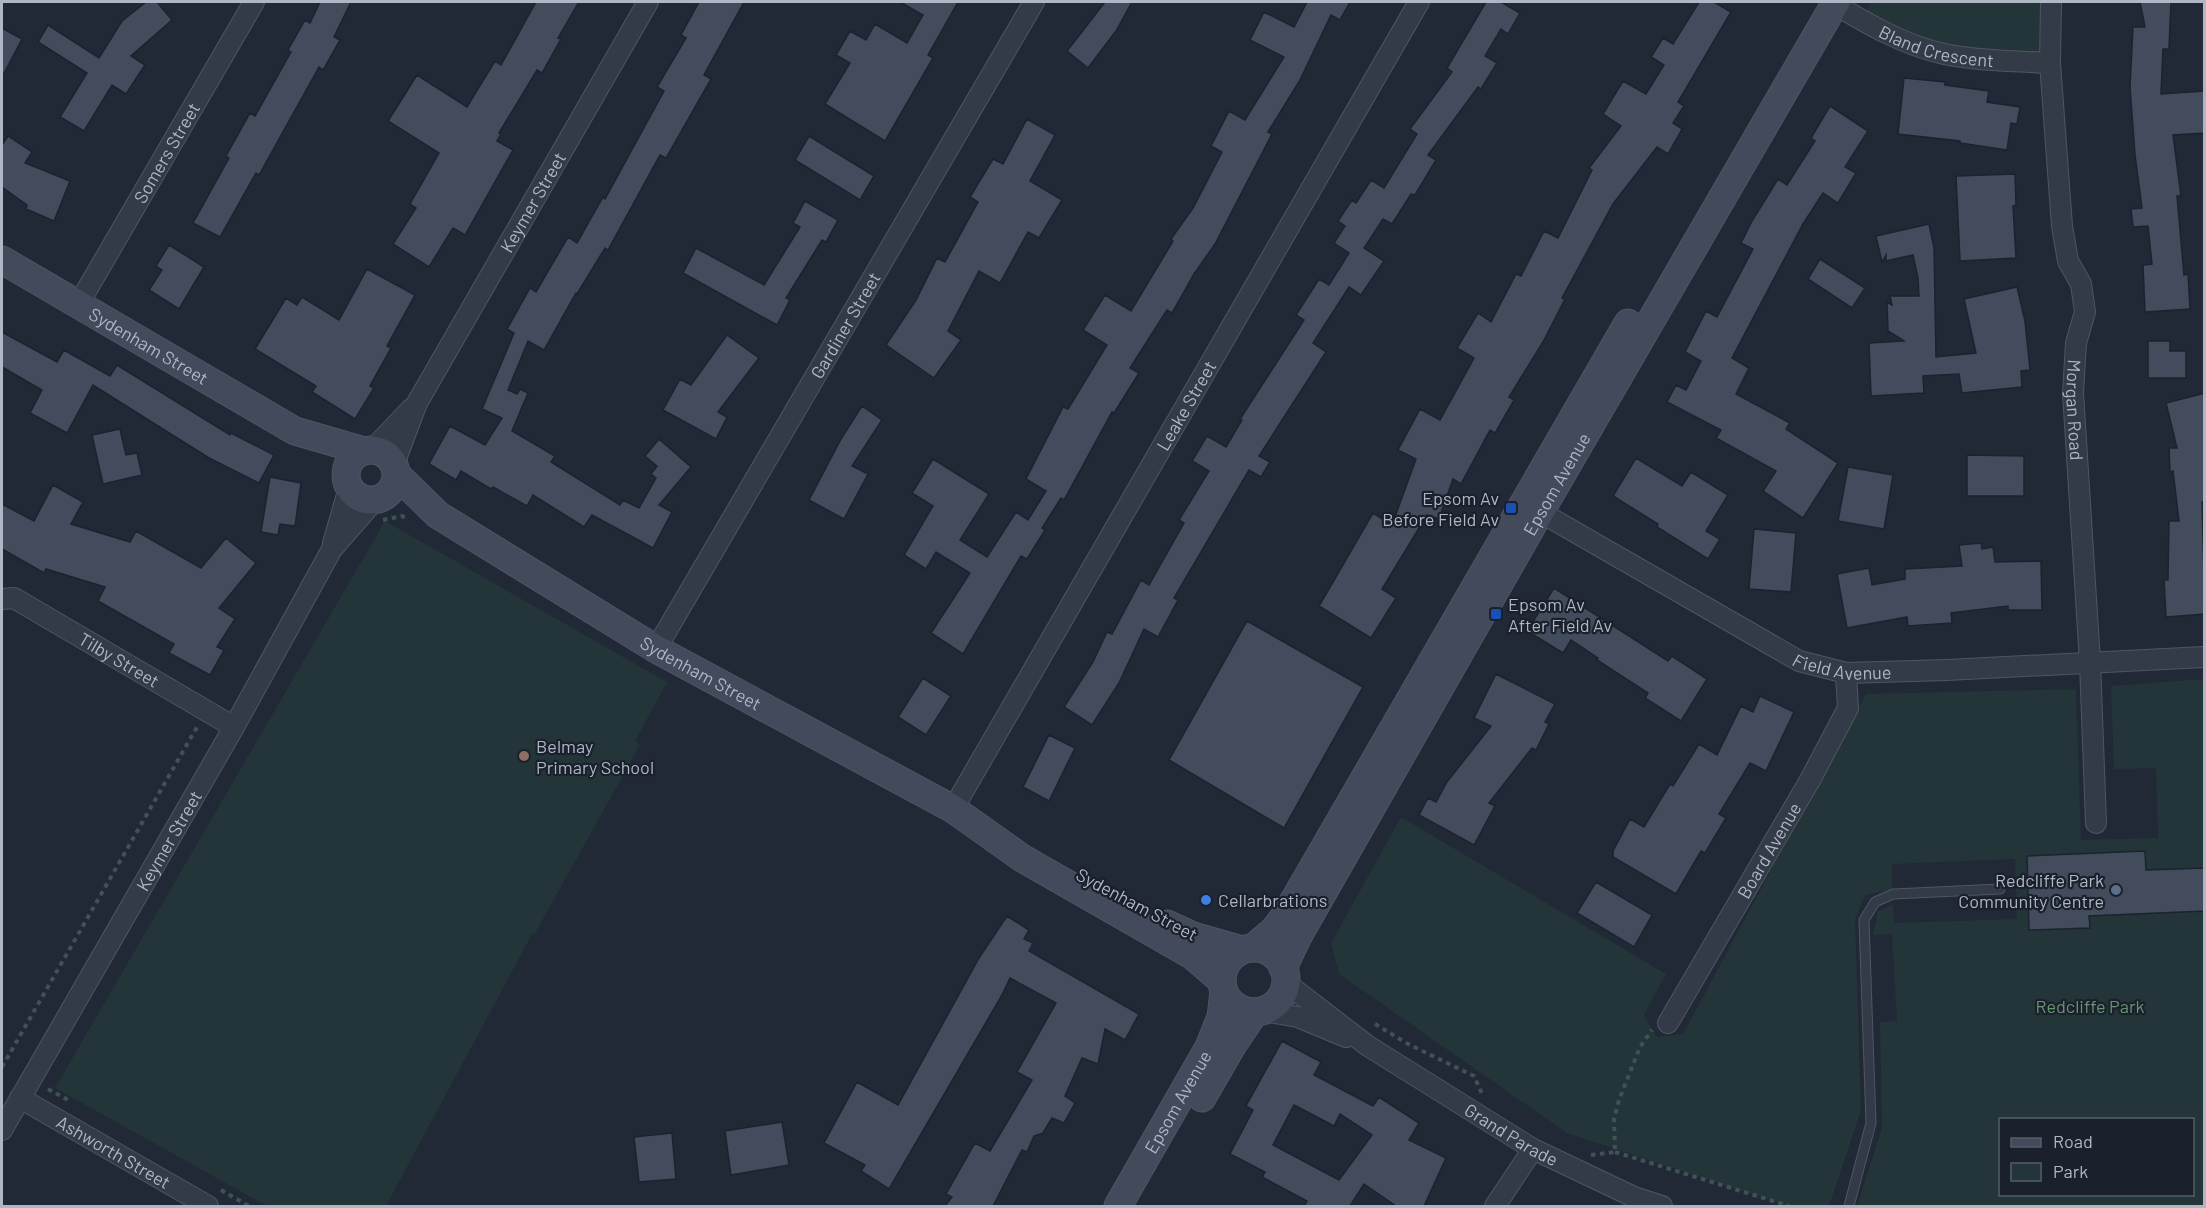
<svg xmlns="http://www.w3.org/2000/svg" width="2206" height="1208" viewBox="0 0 2206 1208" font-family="Barlow,sans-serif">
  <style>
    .green { fill: #233538; fill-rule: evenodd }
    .building { fill: #424c5c; stroke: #1c232e; stroke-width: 1.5; fill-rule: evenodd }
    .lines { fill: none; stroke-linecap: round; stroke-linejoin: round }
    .lane-casing { stroke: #4f5662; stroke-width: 11 }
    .street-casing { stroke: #4f5662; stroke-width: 22 }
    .secondary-casing { stroke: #4f5662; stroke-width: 29 }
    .path { stroke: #405256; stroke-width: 4; stroke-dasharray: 4.5 4.5; stroke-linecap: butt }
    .lane { stroke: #343b48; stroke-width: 9 }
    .street { stroke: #343b48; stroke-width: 20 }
    .secondary { stroke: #424a5b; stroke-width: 27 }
    .transit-dot { fill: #1a4fb4; stroke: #1a212c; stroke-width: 2 }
    .education-dot { fill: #8d6e63; stroke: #1a212c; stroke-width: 2 }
    .service-dot { fill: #5c6f8a; stroke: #1a212c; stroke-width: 2 }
    .shop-dot { fill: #3f7fe0; stroke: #1a212c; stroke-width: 2 }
    .labels { text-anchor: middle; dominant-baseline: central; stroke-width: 4.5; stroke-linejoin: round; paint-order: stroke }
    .street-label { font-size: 18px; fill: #afb6c4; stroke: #1a212c }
    .poi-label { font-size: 18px; fill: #afb6c4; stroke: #1a212c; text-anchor: start }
    .park-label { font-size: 18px; fill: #679473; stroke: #1a212c }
  </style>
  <rect width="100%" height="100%" fill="#212937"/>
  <!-- green -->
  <path class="green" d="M 1870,2 L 2051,2 L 2050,63 L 1981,60 L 1864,20 Z
    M 385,521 L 667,682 L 635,741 L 640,745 L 534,935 L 532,934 L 386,1206 L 267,1206 L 55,1088 Z
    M 2204,679 L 2204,1206 L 1857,1206 L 1882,1128 L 1880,1022 L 1897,1021 L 1892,934 L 1873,935 L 1878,911 L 1893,904 L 1894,923 L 2017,919 L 2015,859 L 1892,864 L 1892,889 L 1865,895 L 1855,919 L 1861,1110 L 1829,1206 L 1788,1206 L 1567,1133 L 1339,974 L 1331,943 L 1401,817 L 1666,974 L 1644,1015 L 1657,1037 L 1683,1034 L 1866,694 L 2076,689 L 2081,840 L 2158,838 L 2156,768 L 2114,769 L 2111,686 ZM 2000,1120 L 2192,1120 L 2192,1194 L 2000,1194 Z"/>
  <!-- building -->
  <path class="building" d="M 146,2 L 157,2 L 172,20 L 131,56 L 145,65 L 126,94 L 112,85 L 84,131 L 60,117 L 87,73 L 38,42 L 48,25 L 99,58 L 122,21 Z
    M 320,2 L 351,2 L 334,37 L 340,40 L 323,70 L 319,67 L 259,175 L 256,173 L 220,237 L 193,223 L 229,158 L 226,156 L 250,113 L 255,116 L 291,52 L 288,50 L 305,20 L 310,23 Z
    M 536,2 L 579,2 L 558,38 L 561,39 L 542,73 L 537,70 L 499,133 L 501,134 L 497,141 L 513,150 L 465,235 L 453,228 L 429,267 L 393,244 L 416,208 L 410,204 L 439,153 L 388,121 L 417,75 L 467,107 L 495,61 L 501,65 Z
    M 699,2 L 744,2 L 704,75 L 711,79 L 666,158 L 660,155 L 608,250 L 605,248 L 577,294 L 576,293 L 544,350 L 528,341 L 508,390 L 517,394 L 520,389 L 528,393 L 512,431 L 555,456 L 551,462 L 620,505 L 623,500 L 639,508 L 656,478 L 651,474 L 657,466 L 645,456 L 659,439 L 691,467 L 659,505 L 672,512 L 653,548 L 592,515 L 584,527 L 533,495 L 527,506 L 493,487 L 491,489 L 461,471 L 456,480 L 429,464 L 450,426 L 485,445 L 502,418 L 482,409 L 514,333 L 507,329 L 530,288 L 536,292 L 568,237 L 577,243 L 603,197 L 605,199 L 664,91 L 657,87 L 686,38 L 681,35 Z
    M 900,2 L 958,2 L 928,55 L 933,58 L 885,141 L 825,104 L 850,63 L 836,55 L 850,31 L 866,40 L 875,24 L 907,43 L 923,15 Z
    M 1105,2 L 1132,2 L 1116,31 L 1088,68 L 1067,51 Z
    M 1307,2 L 1350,2 L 1340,20 L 1331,15 L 1300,80 L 1268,132 L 1272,134 L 1215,244 L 1194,274 L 1172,313 L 1167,310 L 1130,368 L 1139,373 L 1114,413 L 1112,412 L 1064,500 L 1061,498 L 1042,528 L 1045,530 L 1027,559 L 1021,556 L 963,654 L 931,633 L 970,573 L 936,552 L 926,569 L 904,555 L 933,506 L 912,493 L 933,459 L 989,494 L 960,540 L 987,557 L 1016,512 L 1028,520 L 1046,491 L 1026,479 L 1063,407 L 1068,409 L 1107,345 L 1083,330 L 1105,295 L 1131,311 L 1173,241 L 1171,239 L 1193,208 L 1222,152 L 1211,146 L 1229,111 L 1245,120 L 1284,57 L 1250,40 L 1264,12 L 1294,27 Z
    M 1486,2 L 1501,2 L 1520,13 L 1508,34 L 1501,29 L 1485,56 L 1497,63 L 1481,89 L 1478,87 L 1428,155 L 1436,160 L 1415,195 L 1411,194 L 1392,224 L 1383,219 L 1364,248 L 1384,261 L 1361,295 L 1349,287 L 1313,343 L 1326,352 L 1259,456 L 1270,462 L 1261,477 L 1249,470 L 1174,598 L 1178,600 L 1158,637 L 1144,629 L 1119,683 L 1092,725 L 1064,707 L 1093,662 L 1107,632 L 1112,634 L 1141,580 L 1149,585 L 1184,523 L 1179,520 L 1209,471 L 1192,461 L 1207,436 L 1226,447 L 1242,420 L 1240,419 L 1304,320 L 1296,315 L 1319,279 L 1329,285 L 1349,253 L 1334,243 L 1345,226 L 1338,221 L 1352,200 L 1356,203 L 1371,180 L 1384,188 L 1417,134 L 1410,129 L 1452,72 L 1447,68 Z
    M 1699,2 L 1714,2 L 1731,12 L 1678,102 L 1684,106 L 1673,123 L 1682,129 L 1668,154 L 1657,147 L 1613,204 L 1562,298 L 1565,299 L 1543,342 L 1509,397 L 1514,400 L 1495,433 L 1490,430 L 1461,484 L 1453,479 L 1439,519 L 1427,515 L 1382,589 L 1396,598 L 1371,638 L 1319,606 L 1373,513 L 1392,525 L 1416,459 L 1398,450 L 1420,409 L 1440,420 L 1474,358 L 1457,348 L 1478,313 L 1491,322 L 1516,274 L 1521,276 L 1544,231 L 1558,238 L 1592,170 L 1589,168 L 1621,126 L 1603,114 L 1623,81 L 1646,94 L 1664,65 L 1651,57 L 1663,38 L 1673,44 Z
    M 2140,2 L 2171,2 L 2169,49 L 2163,49 L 2161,94 L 2205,91 L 2205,133 L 2173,135 L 2181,196 L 2177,196 L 2184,275 L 2188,274 L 2190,309 L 2145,312 L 2143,265 L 2152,264 L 2148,226 L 2133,227 L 2131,209 L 2142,208 L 2135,155 L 2130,87 L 2133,27 L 2145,27 Z
    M 2,28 L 22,39 L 2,77 Z
    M 1904,78 L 1945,82 L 1945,85 L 1989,91 L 1987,102 L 2020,107 L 2017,124 L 2011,123 L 2007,150 L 1960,143 L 1960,141 L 1898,134 Z
    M 1830,106 L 1868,131 L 1845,167 L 1856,173 L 1838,203 L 1823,193 L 1803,224 L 1732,358 L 1749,368 L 1736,394 L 1790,423 L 1786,429 L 1838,463 L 1803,518 L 1763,491 L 1776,471 L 1716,438 L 1721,430 L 1667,402 L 1676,385 L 1686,390 L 1701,361 L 1685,352 L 1706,311 L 1717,317 L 1753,249 L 1741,243 L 1752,221 L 1778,179 L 1787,185 L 1815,141 L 1811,138 Z
    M 1027,119 L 1055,135 L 1030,181 L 1062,200 L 1039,238 L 1028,232 L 1000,283 L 979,271 L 948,331 L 961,340 L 934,378 L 886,345 L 916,300 L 937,258 L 945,262 L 978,202 L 970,197 L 993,159 L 1003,164 Z
    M 8,136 L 32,152 L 25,163 L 70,181 L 54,221 L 26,209 L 27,205 L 2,187 L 2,145 Z
    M 809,136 L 874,176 L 860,200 L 795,160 Z
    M 2015,174 L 2016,205 L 2013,206 L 2016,258 L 1960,261 L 1956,176 Z
    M 805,201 L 838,220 L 826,242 L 822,240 L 786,298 L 790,300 L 777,325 L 683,273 L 696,248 L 764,285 L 800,227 L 793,223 Z
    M 1929,224 L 1934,248 L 1936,357 L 1976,353 L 1964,299 L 2017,287 L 2025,321 L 2030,370 L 2021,371 L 2022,387 L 1962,393 L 1959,374 L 1923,376 L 1924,393 L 1871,396 L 1869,343 L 1904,341 L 1888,331 L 1887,302 L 1892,305 L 1890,296 L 1919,296 L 1918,278 L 1913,255 L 1886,261 L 1886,255 L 1882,262 L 1876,236 Z
    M 169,245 L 204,267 L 179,309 L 149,290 L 162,270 L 156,266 Z
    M 1820,259 L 1865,288 L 1852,308 L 1808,279 Z
    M 367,269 L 415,295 L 387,346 L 391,348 L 370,386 L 374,388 L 355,419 L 312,392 L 316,386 L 255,349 L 286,298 L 297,305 L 302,297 L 339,320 Z
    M 2,332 L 57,362 L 64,350 L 110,376 L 117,365 L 230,435 L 231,433 L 274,455 L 259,483 L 209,458 L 93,385 L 67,433 L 30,413 L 42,390 L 2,367 Z
    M 727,335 L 759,358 L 718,412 L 727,417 L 716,439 L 663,410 L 680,379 L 691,385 Z
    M 2148,341 L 2170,341 L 2170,351 L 2186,351 L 2186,378 L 2148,378 Z
    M 2205,393 L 2205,502 L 2202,502 L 2205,614 L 2166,617 L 2164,580 L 2168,580 L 2169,521 L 2179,521 L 2173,471 L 2170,472 L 2169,448 L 2177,448 L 2166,403 Z
    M 862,406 L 882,420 L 852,466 L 868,474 L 844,519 L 809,500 L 841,439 Z
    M 120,429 L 126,455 L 137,453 L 142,475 L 103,484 L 92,435 Z
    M 1967,455 L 2024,456 L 2024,496 L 1967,496 Z
    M 1636,458 L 1682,486 L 1691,472 L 1728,495 L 1706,531 L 1720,539 L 1708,559 L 1657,527 L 1658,524 L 1613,496 Z
    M 1848,467 L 1893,475 L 1884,529 L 1838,521 Z
    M 270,477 L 301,483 L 295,526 L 280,524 L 278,535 L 261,532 Z
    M 53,485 L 83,502 L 71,524 L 130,542 L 136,531 L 201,568 L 226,538 L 256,563 L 219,608 L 235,619 L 217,647 L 224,650 L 210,675 L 169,653 L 174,644 L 98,601 L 105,587 L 46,569 L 44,573 L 2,549 L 2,504 L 34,521 Z
    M 1754,529 L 1796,533 L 1791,592 L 1749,589 Z
    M 1981,543 L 1982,549 L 1993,547 L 1995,562 L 2041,561 L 2042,610 L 2008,610 L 2008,606 L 1951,613 L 1952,623 L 1908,626 L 1907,617 L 1847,628 L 1837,574 L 1869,568 L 1872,585 L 1905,579 L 1905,569 L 1962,566 L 1959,545 Z
    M 1554,588 L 1668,661 L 1672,656 L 1707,679 L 1681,721 L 1645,698 L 1648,693 L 1597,660 L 1598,658 L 1571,640 L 1563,653 L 1527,631 Z
    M 1247,621 L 1363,687 L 1284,828 L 1169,760 Z
    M 1496,674 L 1555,704 L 1545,722 L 1549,724 L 1536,750 L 1532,748 L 1489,803 L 1495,806 L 1474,845 L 1419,815 L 1428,798 L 1436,802 L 1447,782 L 1491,726 L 1474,718 Z
    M 923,678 L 951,696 L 926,735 L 898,717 Z
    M 1760,696 L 1794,712 L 1766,771 L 1750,763 L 1719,814 L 1726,818 L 1705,853 L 1701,851 L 1676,894 L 1613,857 L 1613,851 L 1630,819 L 1644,827 L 1670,784 L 1673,786 L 1699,744 L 1717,755 L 1741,706 L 1753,712 Z
    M 1049,735 L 1075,748 L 1049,801 L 1023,787 Z
    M 2145,851 L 2146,870 L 2205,868 L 2205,911 L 2089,916 L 2090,928 L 2029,930 L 2027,856 Z
    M 1596,882 L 1652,915 L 1634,947 L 1577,913 Z
    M 1007,916 L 1029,930 L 1024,939 L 1033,943 L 1029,951 L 1139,1014 L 1125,1040 L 1105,1029 L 1098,1064 L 1082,1058 L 1065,1096 L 1075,1103 L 1064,1123 L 1052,1118 L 1043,1133 L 1034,1136 L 1027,1152 L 1022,1150 L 993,1206 L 945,1206 L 952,1197 L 946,1194 L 975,1143 L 990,1151 L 1032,1080 L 1017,1072 L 1056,1003 L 1010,978 L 1002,995 L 889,1189 L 861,1171 L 865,1165 L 824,1143 L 857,1082 L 898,1105 L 979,958 Z
    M 1282,1041 L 1321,1062 L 1314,1075 L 1373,1106 L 1379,1097 L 1419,1123 L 1409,1140 L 1446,1158 L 1424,1206 L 1396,1206 L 1364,1184 L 1350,1206 L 1304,1206 L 1307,1201 L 1262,1177 L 1265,1172 L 1230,1154 L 1253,1110 L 1246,1106 ZM 1294,1105 L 1334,1126 L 1340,1114 L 1372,1135 L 1339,1180 L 1273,1145 Z
    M 782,1122 L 789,1165 L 731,1175 L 725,1131 Z
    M 672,1133 L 676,1179 L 639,1182 L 634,1137 Z"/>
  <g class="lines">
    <defs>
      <path id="lane" d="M 1849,1206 L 1871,1123 L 1864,920 L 1875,902 L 1893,894 L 2000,889"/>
      <g id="street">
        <path id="s1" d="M 1831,2 C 1866,23 1903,45 1944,54 C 1979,61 2014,61 2050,63"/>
        <path id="s2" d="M 2051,2 L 2050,63 L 2062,226 L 2068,261 L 2081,284 L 2085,312 L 2076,343 L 2073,393 L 2090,662 L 2096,823"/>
        <path id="s3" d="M 78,305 L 254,2"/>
        <path d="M 373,449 L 411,409"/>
        <path id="s4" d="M 394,464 L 417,403 L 648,2"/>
        <path id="s5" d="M 1528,505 L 1799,661 L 1846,673 L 1947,670 L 2204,657"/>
        <path d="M 333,543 L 349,488"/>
        <path id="s6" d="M 2,599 L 14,598 L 234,727"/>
        <path id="s7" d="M 656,649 L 1034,2"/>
        <path id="s8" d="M 953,809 L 1419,2"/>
        <path id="s9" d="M 1286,983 L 1368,1046 L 1533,1149 L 1634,1197 L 1662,1206"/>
        <path d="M 1264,1011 L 1298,1017 L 1346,1037"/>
        <path id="s10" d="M 1668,1023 L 1810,780 L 1848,708 L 1846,673"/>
        <path id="s11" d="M 20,1098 L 208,1206"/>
        <path id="s12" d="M 2,1130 L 234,727 L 332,549 L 374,501"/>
        <path d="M 1495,1206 L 1533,1149"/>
      </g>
      <g id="secondary">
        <path id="s13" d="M 2,260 L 295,431 L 364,451"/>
        <circle cx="371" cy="475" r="25"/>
        <path id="s14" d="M 397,475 L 438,515 L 656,649 L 953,809 L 1022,858 L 1193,956 L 1222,981"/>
        <path d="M 1167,924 L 1193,936 L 1242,950"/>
        <path d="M 1253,948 L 1274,930 L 1285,916 L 1628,323"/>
        <circle cx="1254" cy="980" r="32"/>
        <path id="s15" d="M 1283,968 L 1297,938 L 1540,512 L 1836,2"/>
        <path d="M 1202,1098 L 1232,1046 L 1255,1012"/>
        <path id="s16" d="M 1118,1206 L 1209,1047 L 1221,1017 L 1224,992"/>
      </g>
    </defs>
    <!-- lane casing -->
    <use href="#lane" class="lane-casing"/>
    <!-- street casing -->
    <use href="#street" class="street-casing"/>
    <!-- secondary casing -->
    <use href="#secondary" class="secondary-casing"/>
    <!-- path -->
    <path class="path" d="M 383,520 L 402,516 L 407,519
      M 1375,1024 L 1408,1044 L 1474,1076 L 1483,1096
      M 2,1067 L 197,727
      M 48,1089 L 70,1101
      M 1615,1152 L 1789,1206
      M 1591,1155 L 1615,1152 L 1614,1119 L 1619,1100 L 1640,1047 L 1652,1030
      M 221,1190 L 249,1206"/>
    <!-- lane -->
    <use href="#lane" class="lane"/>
    <!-- street -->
    <use href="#street" class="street"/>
    <!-- secondary -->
    <use href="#secondary" class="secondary"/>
  </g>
  <!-- markers -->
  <g class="transit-dot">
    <rect x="1505" y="502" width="12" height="12" rx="3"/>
    <rect x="1490" y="608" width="12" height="12" rx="3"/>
  </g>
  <circle class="education-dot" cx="524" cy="756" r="6"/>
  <circle class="service-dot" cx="2116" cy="890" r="6"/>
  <circle class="shop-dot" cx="1206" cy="900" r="6"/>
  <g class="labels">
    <!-- street labels -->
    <g class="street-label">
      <text stroke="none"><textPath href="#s1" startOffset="116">Bland Crescent</textPath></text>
      <text stroke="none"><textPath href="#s3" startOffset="176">Somers Street</textPath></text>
      <text stroke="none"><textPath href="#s4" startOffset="297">Keymer Street</textPath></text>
      <text stroke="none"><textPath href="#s7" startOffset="375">Gardiner Street</textPath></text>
      <text stroke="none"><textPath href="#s13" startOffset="170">Sydenham Street</textPath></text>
      <text stroke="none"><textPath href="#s8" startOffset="466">Leake Street</textPath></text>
      <text stroke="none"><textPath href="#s2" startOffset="414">Morgan Road</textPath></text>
      <text stroke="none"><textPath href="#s15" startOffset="556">Epsom Avenue</textPath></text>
      <text stroke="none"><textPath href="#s6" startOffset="134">Tilby Street</textPath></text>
      <text stroke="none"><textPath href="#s5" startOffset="357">Field Avenue</textPath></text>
      <text stroke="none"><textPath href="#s14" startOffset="364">Sydenham Street</textPath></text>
      <text stroke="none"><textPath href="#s12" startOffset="334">Keymer Street</textPath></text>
      <text stroke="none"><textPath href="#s10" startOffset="200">Board Avenue</textPath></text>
      <text transform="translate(1137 904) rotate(28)">Sydenham Street</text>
      <text stroke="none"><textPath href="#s16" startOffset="120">Epsom Avenue</textPath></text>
      <text stroke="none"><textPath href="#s9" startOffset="272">Grand Parade</textPath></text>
      <text stroke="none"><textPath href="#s11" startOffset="108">Ashworth Street</textPath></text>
    </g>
    <!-- poi labels -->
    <g class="poi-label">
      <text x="1499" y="498" text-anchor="end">Epsom Av<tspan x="1499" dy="21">Before Field Av</tspan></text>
      <text x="1508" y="604">Epsom Av<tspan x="1508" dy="21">After Field Av</tspan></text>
      <text x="536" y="746">Belmay<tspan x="536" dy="21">Primary School</tspan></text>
      <text x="2104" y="880" text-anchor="end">Redcliffe Park<tspan x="2104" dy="21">Community Centre</tspan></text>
      <text x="1218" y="900">Cellarbrations</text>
    </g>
    <!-- park labels -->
    <g class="park-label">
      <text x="2090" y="1006">Redcliffe Park</text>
    </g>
  </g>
  <!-- border -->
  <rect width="2206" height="1208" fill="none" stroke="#afb6c4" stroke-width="6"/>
  <!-- legend -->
  <rect x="1999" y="1118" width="195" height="78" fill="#1a212c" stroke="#565d69" stroke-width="1.5"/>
  <rect x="2011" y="1138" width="30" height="9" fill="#424a5b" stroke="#565d69" stroke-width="1.5"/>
  <text x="2053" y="1148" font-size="18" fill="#afb6c4">Road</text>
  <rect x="2011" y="1163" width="30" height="18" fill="#233538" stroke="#565d69" stroke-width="1.5"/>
  <text x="2053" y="1178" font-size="18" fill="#afb6c4">Park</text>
</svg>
